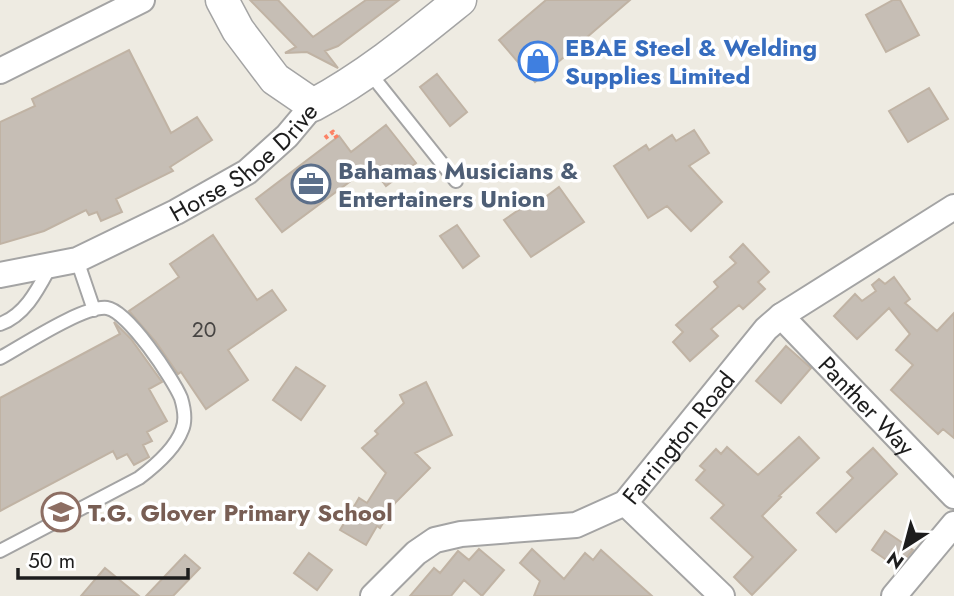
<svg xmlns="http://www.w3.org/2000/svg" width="954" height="596" viewBox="0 0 954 596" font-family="Jost,sans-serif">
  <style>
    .building { fill: #c6beb5; stroke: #c0b3a4; stroke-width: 2 }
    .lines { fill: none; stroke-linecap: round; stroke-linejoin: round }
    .service-casing { stroke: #a4a4a4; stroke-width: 16 }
    .minor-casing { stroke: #a4a4a4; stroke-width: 28 }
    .tertiary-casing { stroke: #a4a4a4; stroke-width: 35 }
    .path { stroke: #fc8265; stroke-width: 4.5; stroke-dasharray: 3.5 3.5; stroke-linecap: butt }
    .service { stroke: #fff; stroke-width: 12 }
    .minor { stroke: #fff; stroke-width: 24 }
    .tertiary { stroke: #fff; stroke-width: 32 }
    .labels { text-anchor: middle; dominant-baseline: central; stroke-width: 7; stroke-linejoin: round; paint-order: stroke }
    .number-label { font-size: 21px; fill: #474543 }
    .shop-label { font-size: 24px; font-weight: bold; fill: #366cbe; stroke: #fff; text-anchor: start }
    .street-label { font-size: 24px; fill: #1d1d1d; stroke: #fff }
    .service-label { font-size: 24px; font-weight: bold; fill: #4e5e75; stroke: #fff; text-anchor: start }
    .education-label { font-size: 24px; font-weight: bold; fill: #785e54; stroke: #fff; text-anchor: start }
  </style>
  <rect width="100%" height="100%" fill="#eeebe2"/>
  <!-- building -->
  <path class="building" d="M 250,0 L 278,0 L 313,37 L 366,0 L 399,0 L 338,46 L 325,51 L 338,68 L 307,52 L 285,53 L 296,47 Z
    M 546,0 L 630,0 L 535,82 L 499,40 Z
    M 893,0 L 900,0 L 919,35 L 886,52 L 866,15 Z
    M 129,50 L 171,133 L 197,117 L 212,140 L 170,167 L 173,171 L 116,199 L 122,212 L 101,221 L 97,212 L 89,215 L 86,210 L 44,231 L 0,244 L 0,122 L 35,106 L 32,99 Z
    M 437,74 L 467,112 L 450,126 L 420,87 Z
    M 929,88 L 948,119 L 908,142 L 889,111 Z
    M 386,125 L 416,163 L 386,186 L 371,166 L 282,232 L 256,199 L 339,136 L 351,152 Z
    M 694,130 L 709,153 L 689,166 L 722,202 L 691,231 L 667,206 L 648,218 L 614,166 L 646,145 L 649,150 L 672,135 L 676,141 Z
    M 559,187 L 584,222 L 531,257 L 504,220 L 533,200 L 536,204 Z
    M 457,225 L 479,256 L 463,268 L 440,236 Z
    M 213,235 L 257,300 L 272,290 L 286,310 L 228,350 L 248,380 L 206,409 L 181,372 L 178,374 L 156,342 L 129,311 L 179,277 L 170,264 Z
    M 743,244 L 769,272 L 758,282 L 765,289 L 743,309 L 739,305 L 711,329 L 718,336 L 690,361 L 673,342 L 683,332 L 676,325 L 718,287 L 714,282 L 736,263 L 730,257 Z
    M 894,277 L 910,299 L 905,303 L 937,331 L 954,313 L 954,438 L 943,429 L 938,434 L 891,390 L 913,365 L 896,350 L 910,334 L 889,308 L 857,339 L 834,316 L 855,294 L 862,301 L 876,291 L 872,285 L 879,279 L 885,284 Z
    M 114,322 L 131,339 L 162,382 L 149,389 L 167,421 L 147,432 L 152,441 L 143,445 L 149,457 L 134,465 L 127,454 L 117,459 L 113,451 L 0,511 L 0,398 L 120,334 Z
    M 786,346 L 811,368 L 781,403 L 756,381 Z
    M 296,367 L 325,386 L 301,420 L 273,400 Z
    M 426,382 L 452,435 L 415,453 L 430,468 L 395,503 L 380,528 L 377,526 L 366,545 L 340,530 L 359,498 L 367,503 L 386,473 L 362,448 L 378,434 L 375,431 L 404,403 L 400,395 Z
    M 799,437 L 819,458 L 779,496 L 781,497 L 762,516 L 796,550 L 752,595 L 734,577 L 753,557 L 711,518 L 724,505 L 696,480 L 705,470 L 700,466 L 716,449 L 721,454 L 727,447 L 758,475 Z
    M 873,448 L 897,474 L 836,532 L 817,513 L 853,478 L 847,472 Z
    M 885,531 L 913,550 L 898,568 L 872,550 Z
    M 479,549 L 504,570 L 482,596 L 464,580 L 451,596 L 410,596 L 434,568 L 440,573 L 458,551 L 469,560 Z
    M 532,549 L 564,579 L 585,553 L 593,560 L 601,550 L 652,596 L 534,596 L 540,581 L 520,563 Z
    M 309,553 L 332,570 L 317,590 L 294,573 Z
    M 185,555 L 200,568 L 173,596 L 146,596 Z
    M 105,568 L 139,596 L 81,596 Z"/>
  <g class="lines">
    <defs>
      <path id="service" d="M 369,72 L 456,181
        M 77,260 L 94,310
        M 0,324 C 26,315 39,287 51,265
        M 0,358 C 22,346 84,305 107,308 C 128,311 173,379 181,398 C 184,408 186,421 182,430 C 175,449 155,466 139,478 L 0,551"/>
      <g id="minor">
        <path d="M 0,71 L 142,0"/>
        <path id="s1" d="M 0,275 L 77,260 L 176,212 L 247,172 L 287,136 L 313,105"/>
        <path id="s2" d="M 781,316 L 954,496"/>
        <path d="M 625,503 L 722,596"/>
        <path id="s3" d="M 373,596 L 416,553 L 435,540 L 461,534 L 576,525 L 625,503 L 766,329 L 781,316 L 954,207"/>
        <path d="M 894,596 L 954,524"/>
      </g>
      <path id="tertiary" d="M 222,0 L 238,30 L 275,79 L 313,105 C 367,76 413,38 460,0"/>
    </defs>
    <!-- service casing -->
    <use href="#service" class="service-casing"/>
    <!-- minor casing -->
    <use href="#minor" class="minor-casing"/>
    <!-- tertiary casing -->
    <use href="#tertiary" class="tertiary-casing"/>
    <!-- path -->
    <path class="path" d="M 325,138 L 333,132 L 337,138"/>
    <!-- service -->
    <use href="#service" class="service"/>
    <!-- minor -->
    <use href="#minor" class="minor"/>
    <!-- tertiary -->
    <use href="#tertiary" class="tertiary"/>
  </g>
  <!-- icons -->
  <defs>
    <symbol id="shop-ring" viewBox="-11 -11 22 22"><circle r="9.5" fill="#fff" stroke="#3f7fe0" stroke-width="1.5"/><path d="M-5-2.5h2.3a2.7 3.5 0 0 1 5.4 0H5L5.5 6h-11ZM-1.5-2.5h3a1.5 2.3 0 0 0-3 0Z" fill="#3f7fe0"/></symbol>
    <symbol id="office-ring" viewBox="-11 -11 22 22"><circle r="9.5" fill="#fff" stroke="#5c6f8a" stroke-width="1.5"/><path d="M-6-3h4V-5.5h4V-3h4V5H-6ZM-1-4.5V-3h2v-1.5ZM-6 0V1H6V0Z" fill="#5c6f8a"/></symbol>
    <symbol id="school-ring" viewBox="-11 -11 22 22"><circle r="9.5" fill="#fff" stroke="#8d6e63" stroke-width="1.5"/><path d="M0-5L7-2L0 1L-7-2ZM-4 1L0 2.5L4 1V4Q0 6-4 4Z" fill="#8d6e63"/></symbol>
  </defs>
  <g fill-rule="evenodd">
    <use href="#shop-ring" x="516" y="39" width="44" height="44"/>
    <use href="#office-ring" x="289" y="162" width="44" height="44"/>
    <use href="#school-ring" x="39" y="490" width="44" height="44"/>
  </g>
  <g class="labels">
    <!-- number labels -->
    <g class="number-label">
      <text x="204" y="330">20</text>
    </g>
    <!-- shop labels -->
    <g class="shop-label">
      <text x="565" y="47">EBAE Steel &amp; Welding<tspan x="565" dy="28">Supplies Limited</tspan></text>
    </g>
    <!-- street labels -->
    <g class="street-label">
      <text stroke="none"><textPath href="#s1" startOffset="273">Horse Shoe Drive</textPath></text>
      <text stroke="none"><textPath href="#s2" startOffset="124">Panther Way</textPath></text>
      <text stroke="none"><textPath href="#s3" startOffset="364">Farrington Road</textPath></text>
    </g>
    <!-- service labels -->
    <g class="service-label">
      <text x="338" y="170">Bahamas Musicians &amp;<tspan x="338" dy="28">Entertainers Union</tspan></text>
    </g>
    <!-- education labels -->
    <g class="education-label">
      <text x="88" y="512">T.G. Glover Primary School</text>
    </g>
  </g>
  <!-- north arrow -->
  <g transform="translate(905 547) rotate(216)" stroke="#ffffff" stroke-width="5" paint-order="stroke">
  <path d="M0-5L12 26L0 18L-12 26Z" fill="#1d1d1d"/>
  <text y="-10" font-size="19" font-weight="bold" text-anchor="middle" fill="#1d1d1d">N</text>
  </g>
  <!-- scale -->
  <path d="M18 568v10h170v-10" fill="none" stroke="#1d1d1d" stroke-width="3.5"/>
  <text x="28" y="568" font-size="21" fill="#1d1d1d" stroke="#ffffff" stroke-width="5" paint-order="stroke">50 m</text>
</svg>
